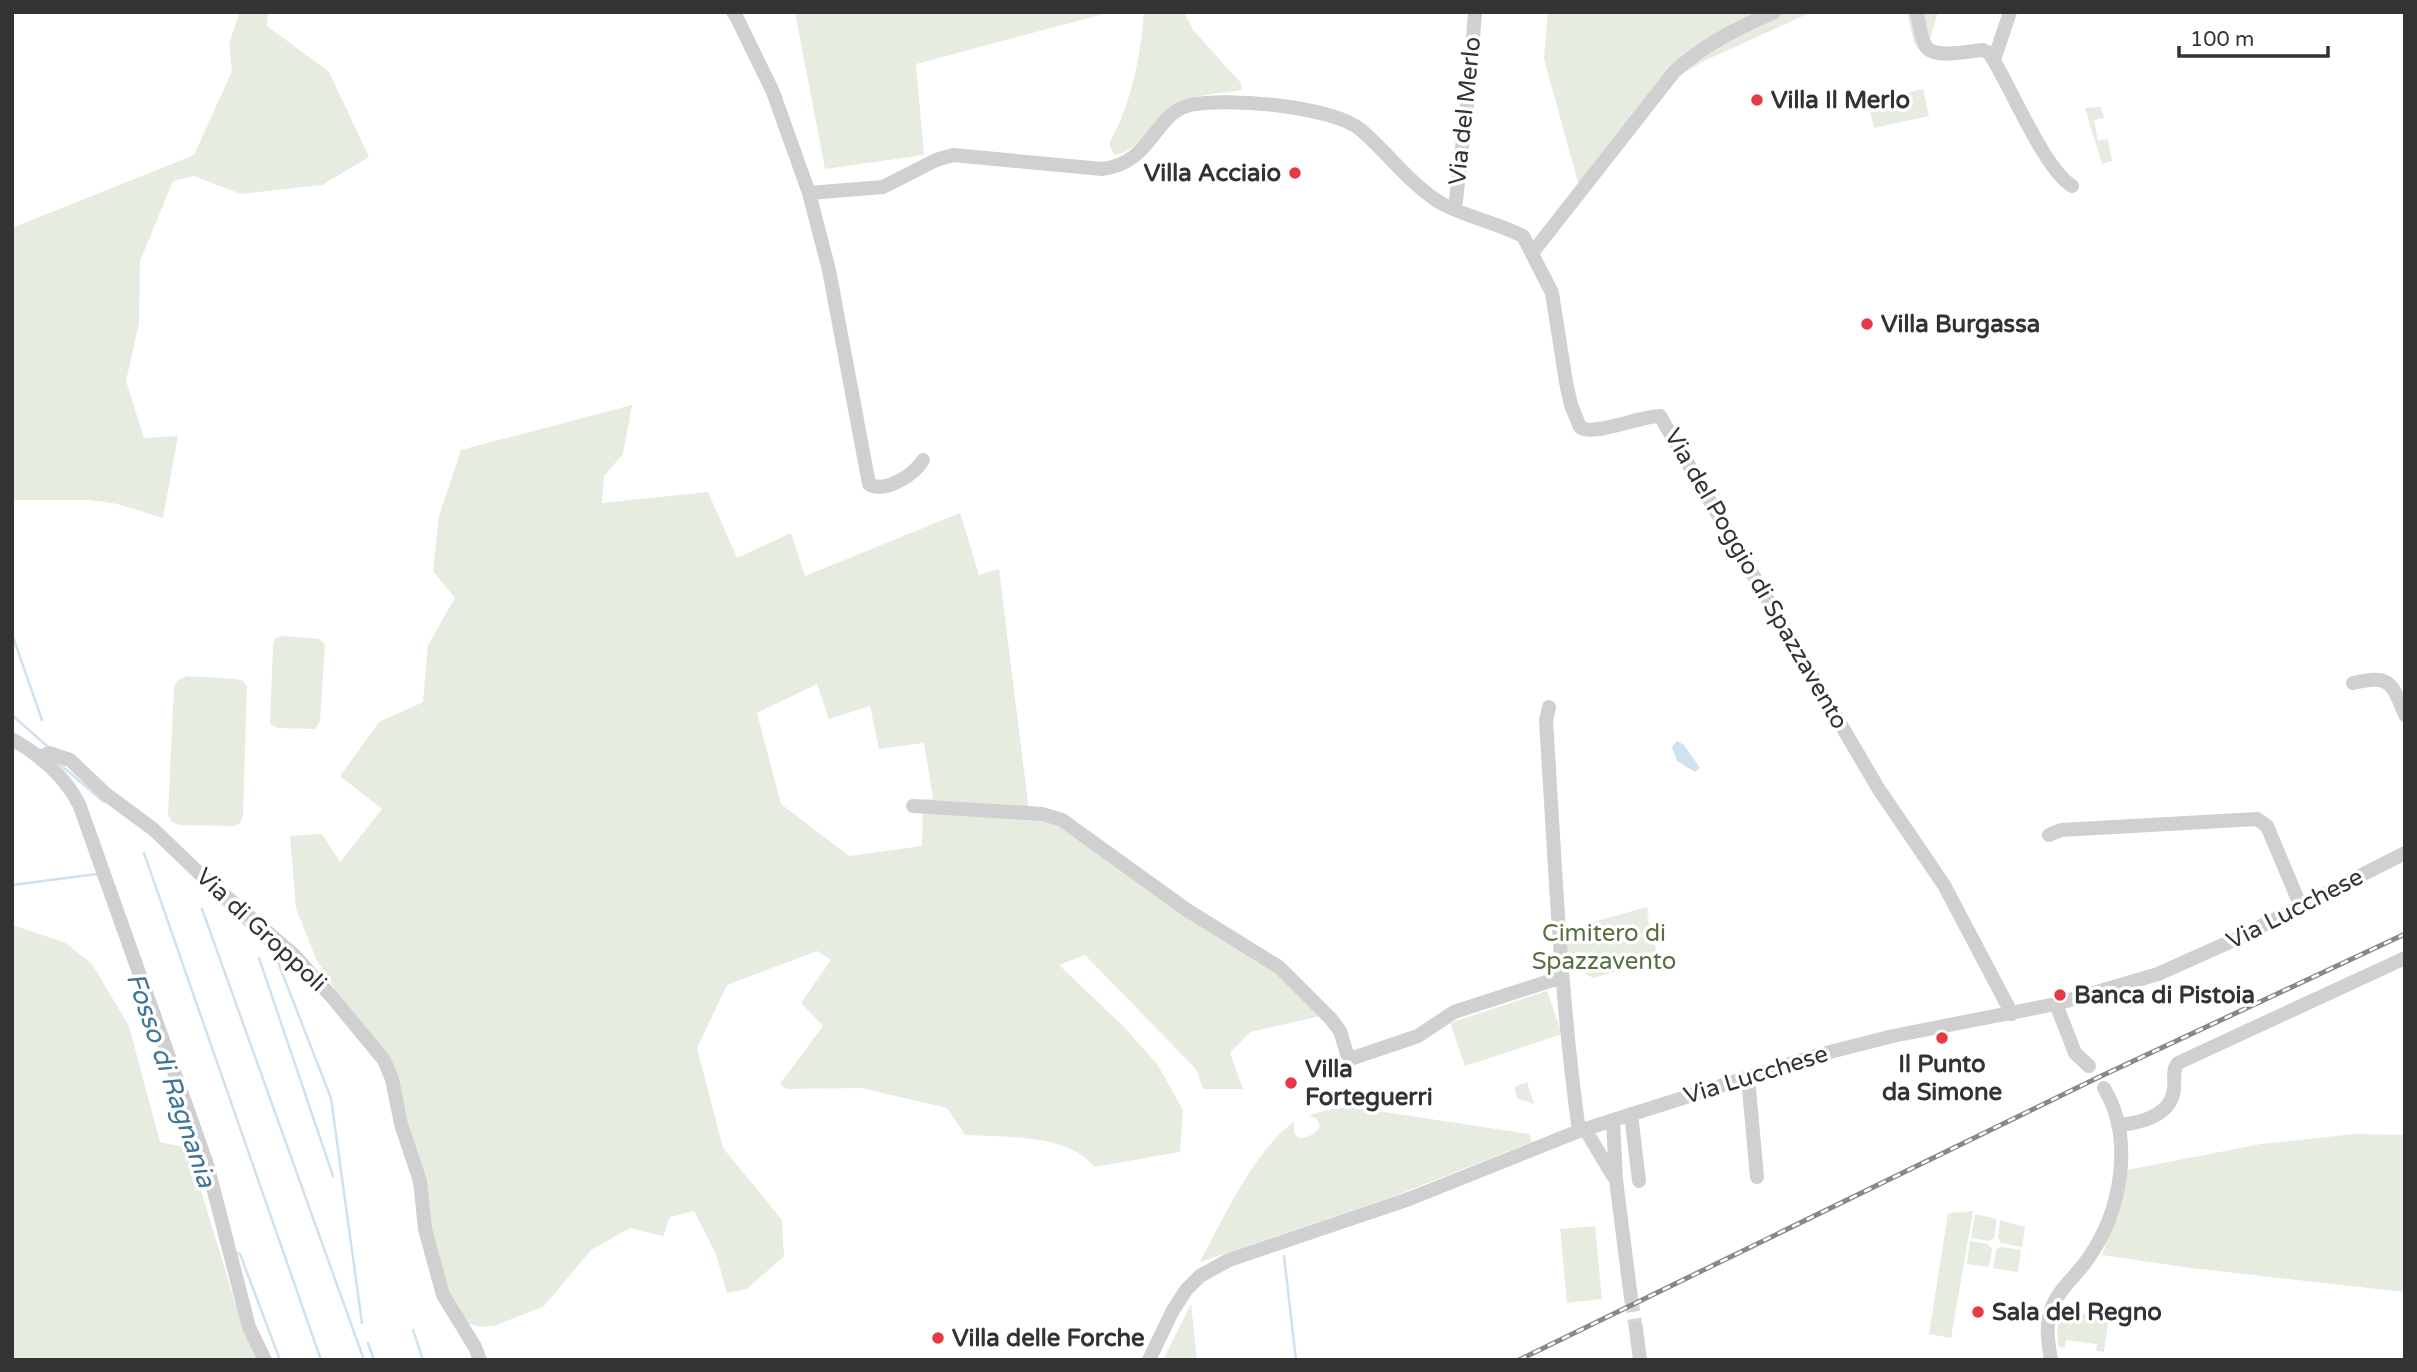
<svg xmlns="http://www.w3.org/2000/svg" width="2417" height="1372" viewBox="0 0 2417 1372" font-family="'Varela Round',sans-serif">
  <style>
    .green { fill: #e6ecdf; fill-rule: evenodd }
    .water { fill: #cfe2ee }
    .lines { fill: none; stroke-linecap: round; stroke-linejoin: round }
    .stream { stroke: #cfe2ee; stroke-width: 2.5 }
    .minor-tunnel { stroke: #d6d6d6; stroke-width: 14; stroke-dasharray: 14 7; stroke-linecap: butt }
    .minor { stroke: #d0d0d0; stroke-width: 14 }
    .rail-casing { stroke: #888; stroke-width: 5 }
    .rail { stroke: #fff; stroke-width: 2.5; stroke-dasharray: 8; stroke-linecap: butt }
    .poi-dot { fill: #e63946; stroke: #fff; stroke-width: 2.5 }
    .labels { text-anchor: middle; dominant-baseline: central; stroke-width: 7; stroke-linejoin: round; paint-order: stroke }
    .poi-label { font-size: 24px; font-weight: bold; fill: #333; stroke: #fff; text-anchor: start }
    .street-label { font-size: 24px; fill: #333; stroke: #fff }
    .park-label { font-size: 24px; fill: #56703f; stroke: #fff }
    .water-label { font-size: 26px; font-style: italic; fill: #3f7597; stroke: #fff }
  </style>
  <rect width="100%" height="100%" fill="#fff"/>
  <!-- green -->
  <path class="green" d="M 240,12 L 268,12 L 267,26 L 329,72 L 369,157 L 322,185 L 241,194 L 194,176 L 173,181 L 140,261 L 139,323 L 126,381 L 144,438 L 178,436 L 163,518 L 118,504 L 89,500 L 12,500 L 12,228 L 194,155 L 232,71 L 229,43 Z
    M 795,12 L 1111,12 L 916,64 L 924,155 L 825,169 Z
    M 1144,12 L 1184,12 L 1193,30 L 1241,83 L 1242,90 C 1220,94 1191,93 1173,108 C 1159,120 1132,157 1114,154 L 1109,144 C 1132,101 1140,60 1144,12 Z
    M 1548,12 L 1812,12 L 1704,61 L 1655,90 L 1579,186 L 1544,59 Z
    M 1907,12 L 1938,12 L 1928,45 L 1922,50 L 1919,50 L 1914,43 Z
    M 1923,89 L 1929,116 L 1874,128 L 1868,101 Z
    M 2101,107 L 2104,118 L 2094,120 L 2098,141 L 2108,139 L 2112,161 L 2102,164 L 2085,108 Z
    M 632,405 L 623,454 L 604,476 L 602,503 L 708,492 L 737,558 L 791,533 L 805,576 L 960,513 L 979,575 L 999,569 L 1030,819 L 1059,826 L 1266,963 L 1321,1016 L 1250,1032 L 1230,1053 L 1243,1089 L 1203,1089 L 1196,1069 L 1085,955 L 1059,965 L 1125,1028 L 1157,1064 L 1183,1110 L 1180,1152 L 1094,1167 C 1070,1134 1003,1137 965,1135 L 947,1108 L 861,1088 L 787,1089 L 780,1084 L 823,1026 L 801,1003 L 831,960 L 817,951 L 727,985 L 697,1048 L 723,1148 L 782,1220 L 784,1256 L 747,1289 L 727,1293 L 716,1254 L 694,1211 L 670,1217 L 663,1236 L 630,1228 L 591,1250 L 544,1306 L 494,1326 L 481,1327 L 470,1324 L 464,1318 L 448,1293 L 430,1228 L 411,1134 L 395,1071 L 341,999 L 316,959 L 296,908 L 290,836 L 322,834 L 340,862 L 382,809 L 340,776 L 379,722 L 423,702 L 428,645 L 455,598 L 433,571 L 439,516 L 461,450 ZM 817,684 L 829,719 L 870,706 L 879,749 L 924,743 L 933,798 L 923,800 L 922,846 L 849,856 L 781,804 L 757,713 Z
    M 282,636 L 319,639 L 325,644 L 320,721 L 315,729 L 278,728 L 270,724 L 273,644 L 275,638 Z
    M 187,676 L 236,679 L 243,681 L 247,687 L 243,815 L 241,822 L 235,826 L 179,825 L 171,821 L 168,814 L 174,687 L 177,681 Z
    M 1647,907 L 1649,916 L 1647,917 L 1659,959 L 1593,978 L 1567,962 L 1565,930 Z
    M 12,925 L 66,943 L 92,964 L 129,1026 L 160,1142 L 188,1148 L 234,1299 L 258,1360 L 12,1360 Z
    M 1547,991 L 1562,1034 L 1465,1066 L 1450,1023 Z
    M 1527,1082 L 1534,1104 L 1517,1098 L 1514,1087 Z
    M 1351,1107 L 1529,1134 L 1532,1142 L 1397,1195 L 1200,1262 C 1223,1219 1255,1149 1295,1121 C 1288,1144 1312,1141 1320,1126 L 1317,1119 L 1309,1115 L 1336,1108 Z
    M 2356,1134 L 2405,1135 L 2405,1292 L 2191,1268 L 2102,1255 L 2114,1223 L 2127,1170 L 2261,1144 Z
    M 1973,1211 L 1951,1338 L 1929,1334 L 1948,1213 Z
    M 1975,1214 L 1997,1219 L 1994,1238 L 1989,1241 L 1971,1238 Z
    M 2000,1220 L 2025,1227 L 2022,1247 L 2001,1243 L 1998,1238 Z
    M 1595,1226 L 1602,1299 L 1567,1303 L 1560,1229 Z
    M 1970,1241 L 1988,1244 L 1992,1249 L 1989,1267 L 1967,1264 Z
    M 2001,1247 L 2021,1250 L 2018,1272 L 1993,1268 L 1996,1250 Z
    M 1191,1304 L 1197,1360 L 1163,1360 Z
    M 2061,1311 L 2109,1317 L 2104,1352 L 2096,1351 L 2097,1344 L 2066,1340 L 2065,1348 L 2058,1346 L 2057,1330 Z"/>
  <!-- water -->
  <path class="water" d="M 1677,741 L 1684,745 L 1700,768 L 1695,772 L 1677,761 L 1672,747 Z"/>
  <g class="lines">
    <!-- stream -->
    <path class="stream" d="M 12,634 L 42,720
      M 12,715 L 48,747
      M 56,761 L 104,802
      M 144,853 L 321,1360
      M 12,885 L 97,874 L 98,876
      M 208,890 L 274,952 L 331,1098 L 362,1323
      M 202,909 L 364,1360
      M 259,958 L 333,1176
      M 236,1253 L 240,1254 L 280,1360
      M 1284,1256 L 1296,1360
      M 413,1330 L 423,1360
      M 368,1343 L 374,1360"/>
    <!-- minor-tunnel -->
    <path class="minor-tunnel" d="M 1631,1298 L 1636,1329"/>
    <!-- minor -->
    <path class="minor" d="M 733,12 L 736,16 L 773,92 L 809,193 L 829,270 L 869,484 C 885,494 915,474 923,460
      M 1917,12 C 1919,23 1920,36 1925,45 C 1932,60 1968,51 1983,50 L 1989,53 C 2010,84 2043,168 2072,186
      M 1994,60 L 2010,12
      M 809,193 L 883,187 L 936,160 L 953,155 L 1102,169 C 1153,163 1153,114 1190,105 C 1226,97 1332,106 1361,130 C 1387,152 1409,183 1439,202 C 1465,217 1496,222 1523,236 L 1552,293 L 1566,382 L 1571,405 L 1580,427 C 1592,437 1640,416 1660,416 L 1878,788 L 1944,885 L 2012,1014
      M 1455,209 L 1470,79 L 1475,12
      M 1533,252 L 1674,72 C 1703,45 1738,28 1774,12
      M 2353,683 C 2389,675 2391,680 2405,715
      M 1549,707 L 1546,721 C 1555,858 1560,995 1579,1131
      M 12,739 C 40,755 64,775 79,804 L 207,1164 L 249,1327 L 265,1360
      M 41,757 L 49,753 L 70,760 L 107,795 L 153,829 L 198,872 L 294,955 L 332,997 L 384,1060 L 392,1079 L 401,1124 L 420,1181 L 425,1229 L 443,1295 L 475,1347 L 480,1360
      M 913,806 L 1042,814 L 1062,820 L 1187,910 L 1279,967 L 1331,1019 L 1340,1031 L 1347,1054 L 1353,1058 L 1418,1036 L 1454,1012 L 1562,977
      M 2049,835 L 2061,830 L 2257,819 L 2267,826 L 2301,907
      M 2056,1004 L 2075,1053 L 2089,1066
      M 1748,1078 L 1757,1177
      M 1631,1114 L 1639,1181
      M 1613,1120 L 1616,1180 L 1631,1298
      M 2118,1125 C 2140,1123 2171,1116 2174,1089 C 2175,1079 2172,1070 2178,1063 L 2405,958
      M 1585,1129 L 1613,1176
      M 1636,1329 L 1640,1360
      M 1149,1360 L 1172,1312 L 1186,1290 L 1200,1276 L 1229,1260 L 1409,1199 L 1579,1131 L 1818,1055 L 1893,1036 L 2056,1004 L 2158,974 L 2234,940 L 2405,853
      M 2051,1360 C 2048,1342 2045,1324 2052,1307 C 2059,1289 2076,1276 2087,1260 C 2121,1213 2135,1140 2104,1088"/>
    <defs>
      <path id="rail" d="M 1519,1360 L 2097,1078 L 2405,934"/>
    </defs>
    <!-- rail casing -->
    <use href="#rail" class="rail-casing"/>
    <!-- rail -->
    <use href="#rail" class="rail"/>
  </g>
  <!-- markers -->
  <g class="poi-dot">
    <circle cx="1757" cy="100" r="7"/>
    <circle cx="1295" cy="173" r="7"/>
    <circle cx="1867" cy="324" r="7"/>
    <circle cx="2060" cy="995" r="7"/>
    <circle cx="1942" cy="1038" r="7"/>
    <circle cx="1291" cy="1083" r="7"/>
    <circle cx="1978" cy="1312" r="7"/>
    <circle cx="938" cy="1338" r="7"/>
  </g>
  <g class="labels">
    <!-- poi labels -->
    <g class="poi-label">
      <text x="1771" y="100">Villa Il Merlo</text>
      <text x="1281" y="173" text-anchor="end">Villa Acciaio</text>
      <text x="1881" y="324">Villa Burgassa</text>
      <text x="2074" y="995">Banca di Pistoia</text>
      <text x="1942" y="1064" text-anchor="middle">Il Punto<tspan x="1942" dy="28">da Simone</tspan></text>
      <text x="1305" y="1069">Villa<tspan x="1305" dy="28">Forteguerri</tspan></text>
      <text x="1992" y="1312">Sala del Regno</text>
      <text x="952" y="1338">Villa delle Forche</text>
    </g>
    <!-- street labels -->
    <g class="street-label">
      <text transform="translate(1465 111) rotate(-84)">Via del Merlo</text>
      <text transform="translate(1756 579) rotate(60)">Via del Poggio di Spazzavento</text>
      <text transform="translate(2295 909) rotate(-27)">Via Lucchese</text>
      <text transform="translate(261 930) rotate(43)">Via di Groppoli</text>
      <text transform="translate(1756 1075) rotate(-17)">Via Lucchese</text>
    </g>
    <!-- park labels -->
    <g class="park-label">
      <text x="1604" y="933">Cimitero di<tspan x="1604" dy="28">Spazzavento</tspan></text>
    </g>
    <!-- water labels -->
    <g class="water-label">
      <text transform="translate(171 1080) rotate(71)">Fosso di Ragnania</text>
    </g>
  </g>
  <!-- border -->
  <rect width="2417" height="1372" fill="none" stroke="#333333" stroke-width="28"/>
  <!-- scale -->
  <path d="M2179 46v10h149v-10" fill="none" stroke="#333333" stroke-width="3.5"/>
  <text x="2190" y="46" font-size="21" fill="#333333" stroke="#ffffff" stroke-width="5" paint-order="stroke">100 m</text>
</svg>
